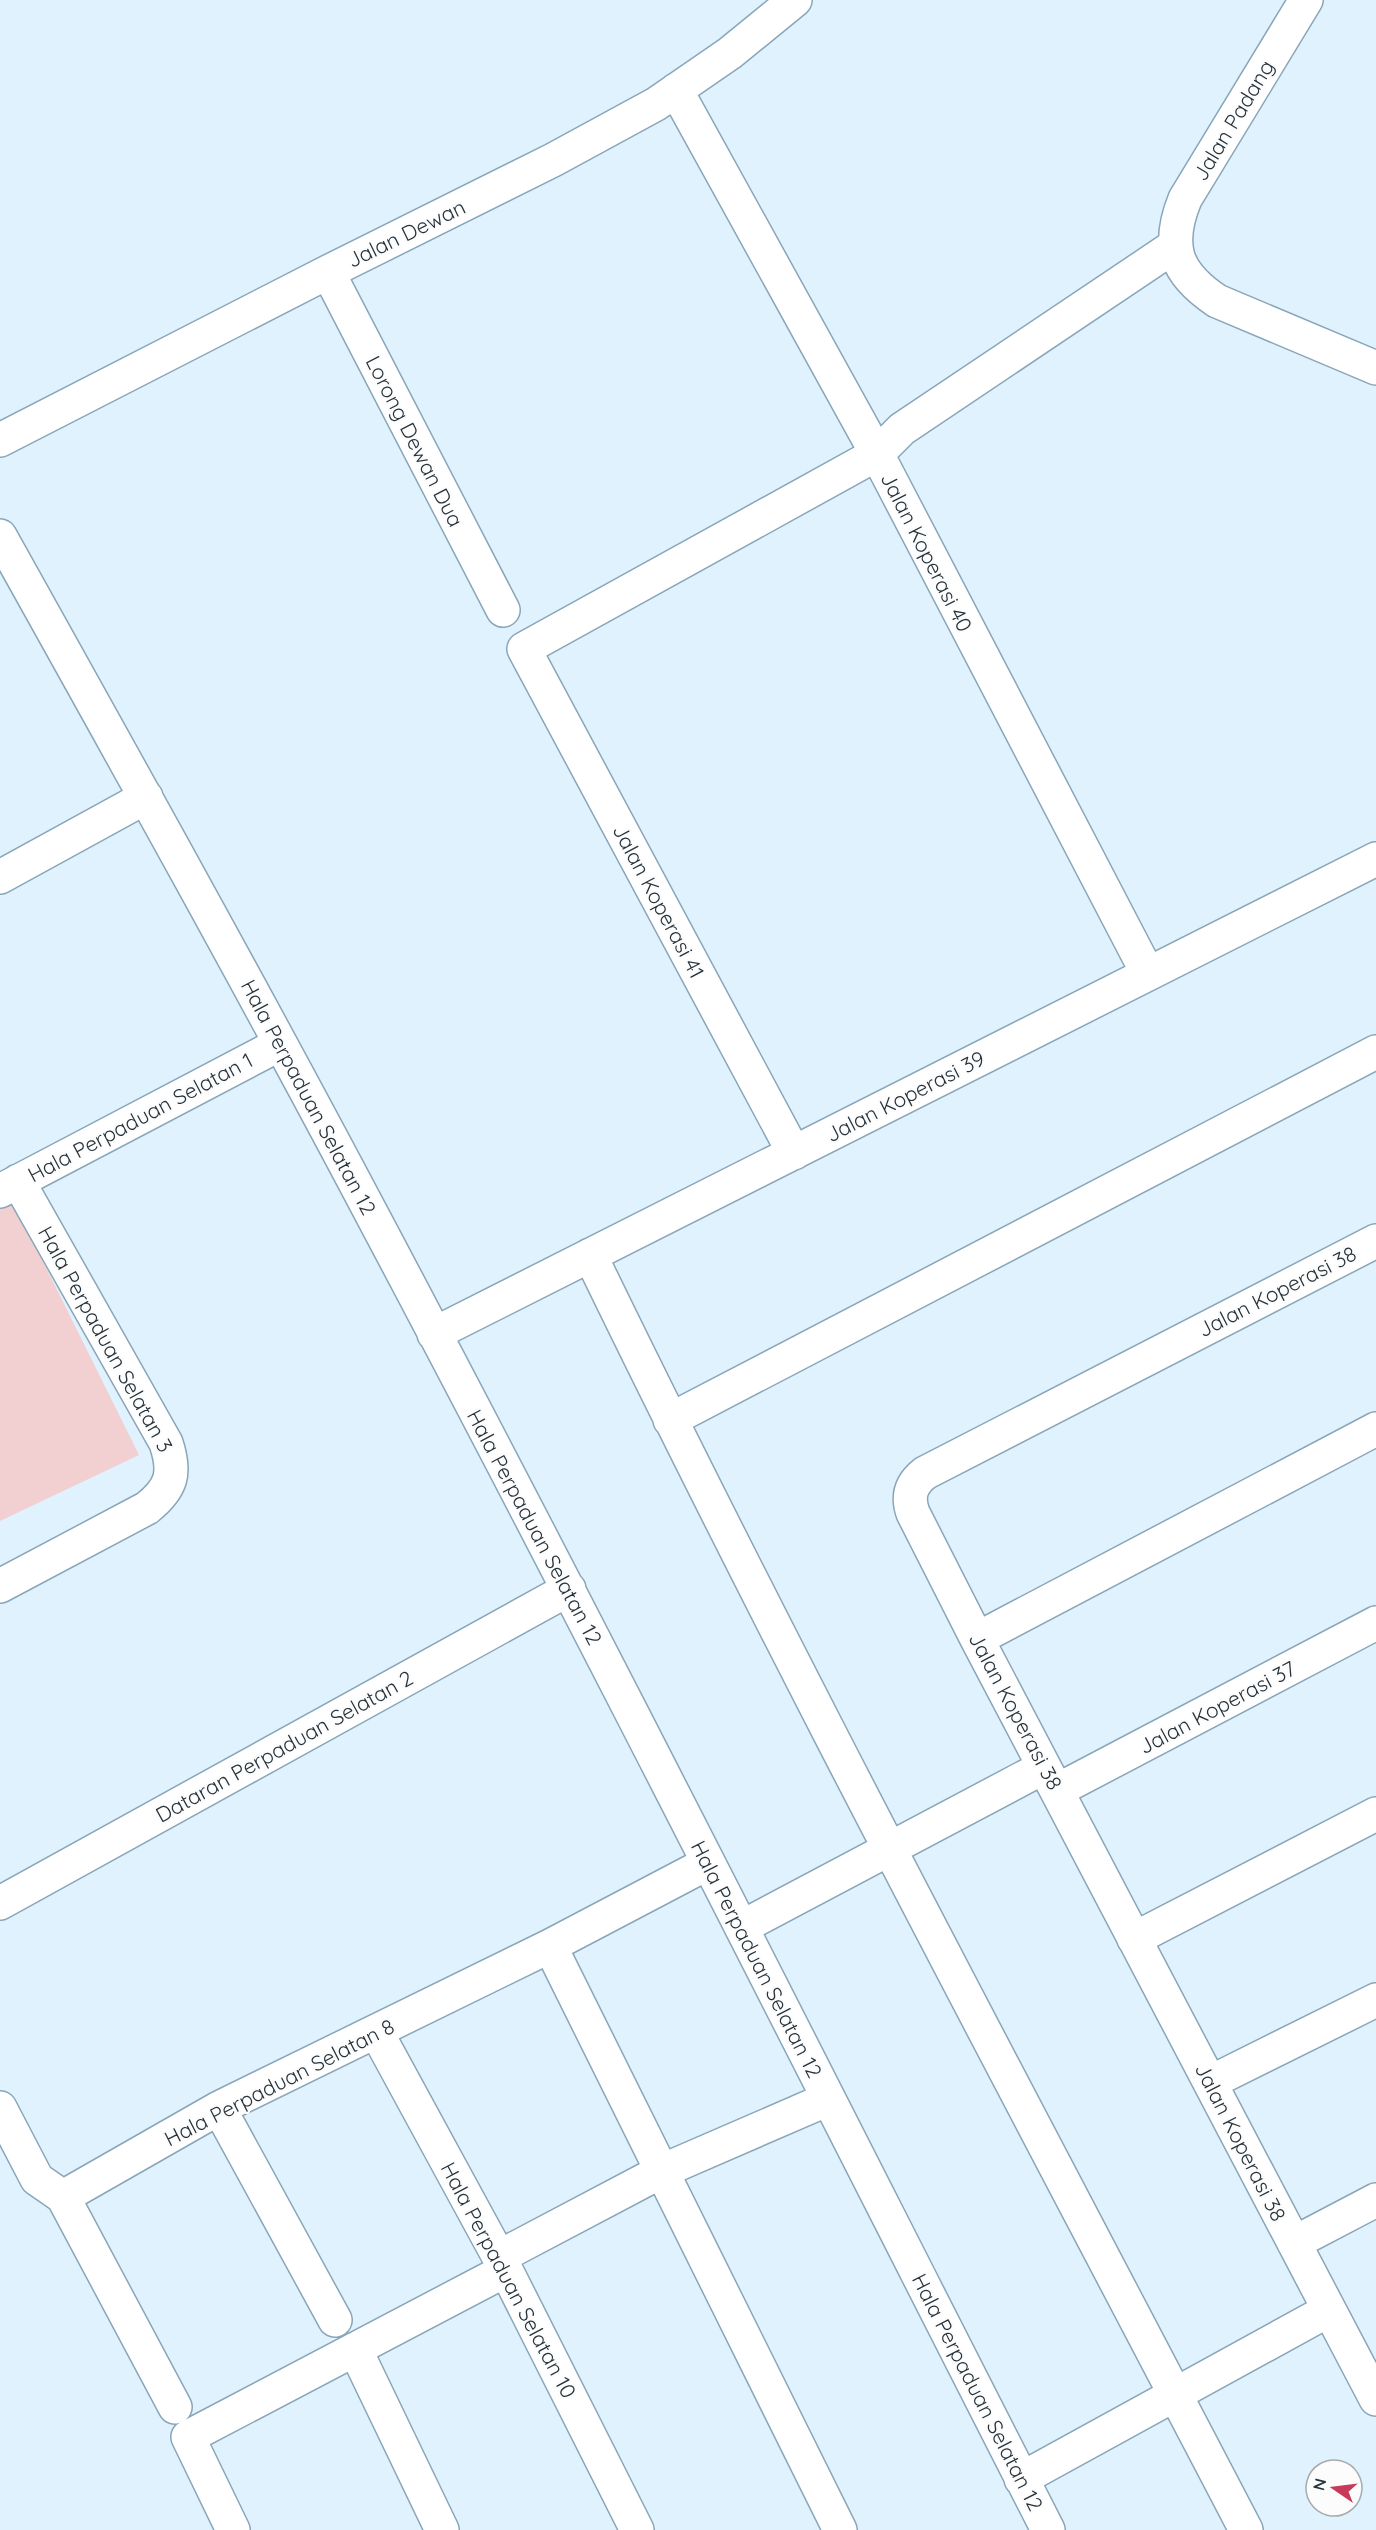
<svg xmlns="http://www.w3.org/2000/svg" width="1376" height="2530" viewBox="0 0 1376 2530" font-family="Quicksand,sans-serif">
  <style>
    .green { fill: #f2cfd1 }
    .lines { fill: none; stroke-linecap: round; stroke-linejoin: round }
    .minor-casing { stroke: #89a6b9; stroke-width: 36 }
    .minor { stroke: #fff; stroke-width: 33 }
    .labels { text-anchor: middle; dominant-baseline: central; stroke-width: 4.5; stroke-linejoin: round; paint-order: stroke }
    .street-label { font-size: 21px; fill: #26323a; stroke: #fcfcfc }
  </style>
  <rect width="100%" height="100%" fill="#dff2fe"/>
  <!-- green -->
  <path class="green" d="M 12,1199 L 139,1455 L 0,1521 L 0,1205 Z"/>
  <g class="lines">
    <defs>
      <path id="minor" d="M 1306,0 L 1185,199 C 1166,246 1175,273 1217,301 L 1376,368
        M 676,90 L 877,454 L 524,649 L 794,1153
        M 328,272 L 503,610
        M 0,440 L 328,272 L 553,160 L 656,104 L 730,53 L 795,0
        M 0,536 C 125,760 250,984 370,1211 C 602,1648 823,2089 1048,2530
        M 0,877 L 146,797
        M 1148,974 L 877,454 L 902,429 L 1176,245
        M 0,1191 L 280,1044
        M 1376,1241 L 925,1473 C 911,1484 907,1496 913,1513 L 977,1639 L 1376,2399
        M 590,1255 C 799,1686 1025,2106 1246,2530
        M 434,1334 L 1376,859
        M 670,1420 L 1376,1052
        M 0,1586 L 147,1508 C 172,1488 176,1473 166,1443 L 18,1181
        M 977,1639 L 1376,1429
        M 1058,1790 L 1376,1623
        M 0,1903 L 569,1589
        M 742,1927 L 1044,1767
        M 1134,1939 L 1376,1814
        M 550,1946 L 840,2530
        M 377,2033 L 506,2270 L 637,2530
        M 1211,2082 L 1376,2000
        M 0,2108 L 37,2179 L 63,2197
        M 219,2108 L 335,2320
        M 1294,2243 L 1376,2200
        M 499,2257 L 662,2171 L 828,2099
        M 355,2349 L 442,2530
        M 175,2407 L 63,2197 L 219,2108 L 550,1946 L 708,1863
        M 1021,2479 L 1329,2310
        M 233,2530 L 188,2437 L 506,2270"/>
    </defs>
    <!-- minor casing -->
    <use href="#minor" class="minor-casing"/>
    <!-- minor -->
    <use href="#minor" class="minor"/>
  </g>
  <g class="labels">
    <!-- street labels -->
    <g class="street-label">
      <text transform="translate(1233 120) rotate(-59)">Jalan Padang</text>
      <text transform="translate(406 233) rotate(-26)">Jalan Dewan</text>
      <text transform="translate(415 441) rotate(63)">Lorong Dewan Dua</text>
      <text transform="translate(927 552) rotate(63)">Jalan Koperasi 40</text>
      <text transform="translate(659 901) rotate(62)">Jalan Koperasi 41</text>
      <text transform="translate(905 1096) rotate(-27)">Jalan Koperasi 39</text>
      <text transform="translate(309 1097) rotate(62)">Hala Perpaduan Selatan 12</text>
      <text transform="translate(140 1117) rotate(-28)">Hala Perpaduan Selatan 1</text>
      <text transform="translate(1277 1291) rotate(-27)">Jalan Koperasi 38</text>
      <text transform="translate(106 1339) rotate(61)">Hala Perpaduan Selatan 3</text>
      <text transform="translate(535 1527) rotate(62)">Hala Perpaduan Selatan 12</text>
      <text transform="translate(1217 1707) rotate(-28)">Jalan Koperasi 37</text>
      <text transform="translate(1016 1711) rotate(62)">Jalan Koperasi 38</text>
      <text transform="translate(284 1746) rotate(-29)">Dataran Perpaduan Selatan 2</text>
      <text transform="translate(757 1959) rotate(63)">Hala Perpaduan Selatan 12</text>
      <text transform="translate(279 2082) rotate(-27)">Hala Perpaduan Selatan 8</text>
      <text transform="translate(1241 2142) rotate(63)">Jalan Koperasi 38</text>
      <text transform="translate(509 2280) rotate(62)">Hala Perpaduan Selatan 10</text>
      <text transform="translate(978 2392) rotate(63)">Hala Perpaduan Selatan 12</text>
    </g>
  </g>
  <!-- north arrow -->
  <g transform="translate(1334 2488) rotate(284)"><circle r="28" fill="#fcfcfc" stroke="#a6abae" stroke-width="1.5"/>
  <path d="M0-4.5L10 22L0 15L-10 22Z" fill="#c93959"/>
  <text y="-9" font-size="16" font-weight="bold" text-anchor="middle" fill="#26323a">N</text>
  </g>
</svg>
